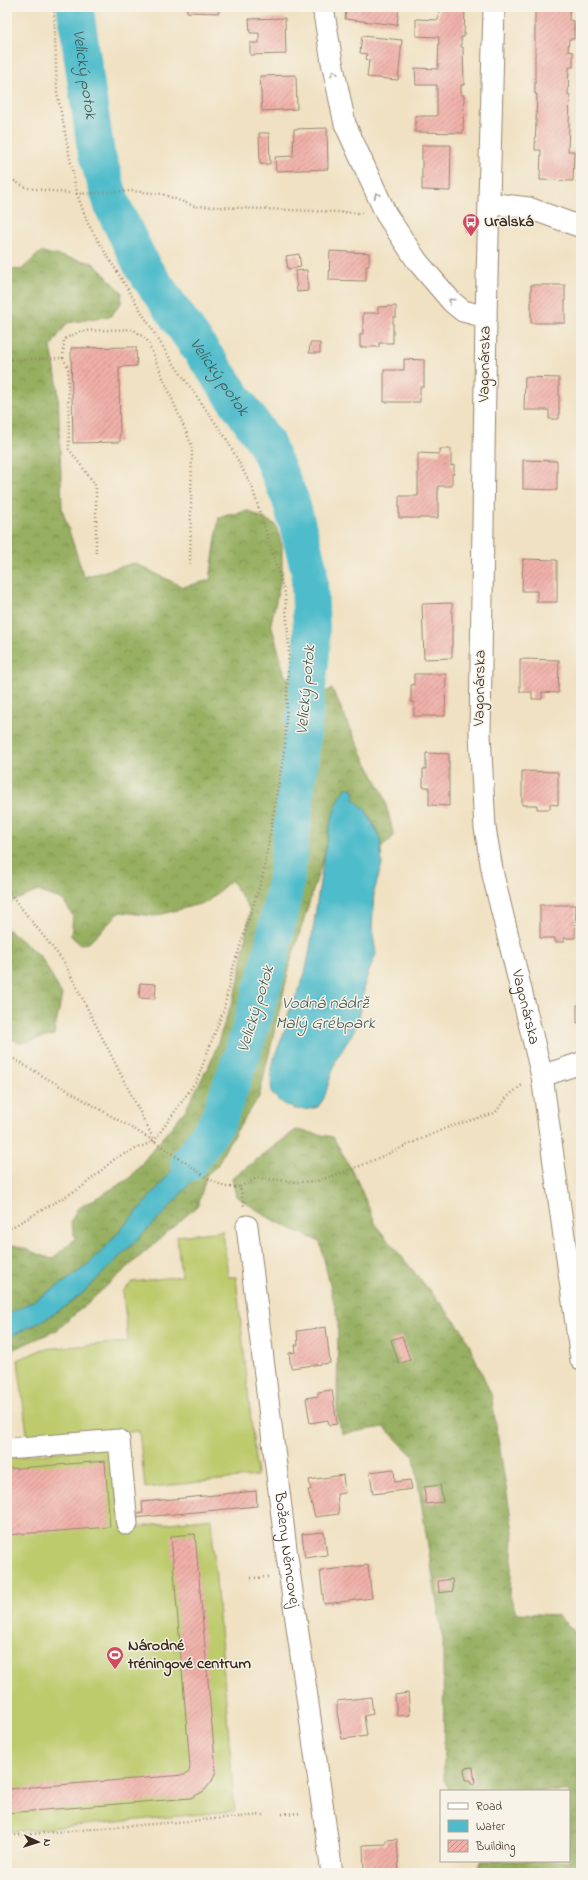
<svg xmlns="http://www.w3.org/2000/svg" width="588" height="1880" viewBox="0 0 588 1880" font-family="'Indie Flower',sans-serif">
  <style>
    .forest { fill: url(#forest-crowns); stroke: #686c3f }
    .pitch { fill: #bdcb6d; stroke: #7c7a46 }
    .water { fill: #50bccb; stroke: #467374 }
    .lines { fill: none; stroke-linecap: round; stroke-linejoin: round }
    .river { stroke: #50bccb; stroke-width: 37 }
    .building { fill: url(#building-hatch) }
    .minor-casing { stroke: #968670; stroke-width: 23 }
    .path { stroke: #968670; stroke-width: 2.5; stroke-dasharray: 1 3; stroke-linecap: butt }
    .minor { stroke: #fff; stroke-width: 21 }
    .oneway { stroke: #a79f9a }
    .labels { text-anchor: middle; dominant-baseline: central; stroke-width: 3; stroke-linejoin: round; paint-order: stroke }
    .poi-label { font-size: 16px; font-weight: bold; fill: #3b2a1e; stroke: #f7f3e8; text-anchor: start }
    .street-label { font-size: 16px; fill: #3b2a1e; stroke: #f7f3e8 }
    .water-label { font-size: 17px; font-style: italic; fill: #415652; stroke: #f7f3e8 }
  </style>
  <defs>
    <pattern id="forest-crowns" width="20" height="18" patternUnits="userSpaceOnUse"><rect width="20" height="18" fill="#96af60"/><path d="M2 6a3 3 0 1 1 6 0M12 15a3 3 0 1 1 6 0" fill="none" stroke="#7c8f4f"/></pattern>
    <pattern id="building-hatch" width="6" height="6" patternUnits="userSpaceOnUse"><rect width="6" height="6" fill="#f0b0a9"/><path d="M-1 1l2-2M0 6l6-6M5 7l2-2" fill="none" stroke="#c48f89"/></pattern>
  </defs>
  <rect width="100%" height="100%" fill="#f7f3e8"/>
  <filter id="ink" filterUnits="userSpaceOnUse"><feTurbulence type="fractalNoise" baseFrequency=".025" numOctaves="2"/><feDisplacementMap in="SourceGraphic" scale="8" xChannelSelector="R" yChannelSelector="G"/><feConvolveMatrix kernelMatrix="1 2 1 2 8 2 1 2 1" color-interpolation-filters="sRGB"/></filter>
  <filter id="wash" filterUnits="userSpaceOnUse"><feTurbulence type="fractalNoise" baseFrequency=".012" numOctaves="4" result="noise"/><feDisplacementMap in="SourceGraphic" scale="16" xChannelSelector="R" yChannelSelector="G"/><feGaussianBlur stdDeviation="0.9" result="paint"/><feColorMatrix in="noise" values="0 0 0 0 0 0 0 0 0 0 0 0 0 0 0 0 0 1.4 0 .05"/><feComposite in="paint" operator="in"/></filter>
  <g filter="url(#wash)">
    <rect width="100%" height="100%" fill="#f0e1c2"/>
    <!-- forest -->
    <path class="forest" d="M 41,252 L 93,263 L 122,292 L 121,303 L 111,316 L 67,323 L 51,346 L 58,388 L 62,509 L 84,577 L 134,563 L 183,587 L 210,580 L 219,517 L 248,511 L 275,524 L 282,545 L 282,574 L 271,623 L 285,676 L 314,696 L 332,689 L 366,762 L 383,793 L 394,836 L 381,848 C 379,829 368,811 354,799 L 332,817 L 325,853 L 291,960 L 259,1097 L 228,1144 L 217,1166 L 207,1174 L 198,1205 L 57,1330 L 7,1352 L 7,1250 L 14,1245 L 52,1259 L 75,1239 L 71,1222 L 77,1209 L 129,1179 L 186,1109 L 212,1059 L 238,985 L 250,910 L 231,880 L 207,902 L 155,916 L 120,912 L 89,943 L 80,944 L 71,936 L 73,916 L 63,900 L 38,891 L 7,904 L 7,268 L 21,270 Z
      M 7,929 L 41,957 L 62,995 L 54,1035 L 21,1043 L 7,1038 Z
      M 296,1130 L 333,1137 L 356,1178 L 377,1227 L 463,1331 L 491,1394 L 513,1531 L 510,1596 L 516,1613 L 557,1615 L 581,1638 L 581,1873 L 480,1873 L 480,1861 L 569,1861 L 569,1791 L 450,1791 L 444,1780 L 443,1641 L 414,1457 L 384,1427 L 342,1434 L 337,1414 L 338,1320 L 320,1242 L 271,1219 L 236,1196 L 232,1178 Z"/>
    <!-- pitch -->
    <path class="pitch" d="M 223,1231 L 228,1277 L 236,1277 L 257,1476 L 145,1488 L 139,1431 L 28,1443 L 18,1360 L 43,1349 L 128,1342 L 123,1291 L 133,1282 L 181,1276 L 177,1236 Z
      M 110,1447 L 122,1529 L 211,1518 L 235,1811 L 7,1832 L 7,1457 Z"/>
    <!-- water -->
    <path class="water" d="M 346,788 L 352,788 L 355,793 L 354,799 L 365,809 L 380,838 L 382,864 L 374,892 L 372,929 L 376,954 L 366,979 L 360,1013 L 355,1029 L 336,1060 L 324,1098 L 318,1107 C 296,1113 288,1108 272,1094 C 269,1063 275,1057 285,1030 C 287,1024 286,1018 289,1012 C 294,999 301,987 305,973 C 314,934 317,893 325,853 C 329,830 332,807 346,788 Z
      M 206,1115 L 222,1123 L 202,1163 L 187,1187 L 163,1214 L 84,1292 L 65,1307 L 40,1322 L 7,1338 L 7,1315 C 33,1301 59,1287 82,1269 C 97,1257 110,1242 123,1227 C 156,1192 184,1158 206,1115 Z"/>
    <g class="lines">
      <!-- river -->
      <path class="river" id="s1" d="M 75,7 L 96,152 L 113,207 L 143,268 L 266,443 L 291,501 L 309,569 L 312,647 L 286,881 L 268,969 L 242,1055 L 218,1120 L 189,1163"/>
    </g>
    <g id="blocks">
      <!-- building -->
      <path class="building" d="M 187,7 L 219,7 L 219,13 L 187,12 Z
        M 346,7 L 399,7 L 397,25 L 345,19 Z
        M 439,7 L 465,7 L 464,37 L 461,37 L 461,47 L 463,47 L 464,85 L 461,85 L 461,95 L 464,95 L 463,133 L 415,132 L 415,116 L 437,116 L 437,85 L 416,85 L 415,68 L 438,69 L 439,37 L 416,36 L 416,19 L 438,20 Z
        M 535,7 L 570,7 L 569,20 L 574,21 L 574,39 L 569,39 L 568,51 L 573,52 L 573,67 L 569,67 L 568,95 L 570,95 L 568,151 L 574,151 L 573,181 L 540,180 L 541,150 L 535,150 L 537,94 L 535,94 Z
        M 285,18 L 286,54 L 250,55 L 250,43 L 259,43 L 259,33 L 250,33 L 249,19 Z
        M 362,36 L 402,40 L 398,80 L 367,77 L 369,60 L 366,59 L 367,54 L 360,53 Z
        M 296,75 L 297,109 L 262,111 L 260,76 Z
        M 327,128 L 328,169 L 276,171 L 275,157 L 293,156 L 294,129 Z
        M 259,133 L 269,133 L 270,164 L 260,164 Z
        M 422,145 L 451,145 L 450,191 L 422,190 Z
        M 466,218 L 472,218 L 472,232 L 466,232 Z
        M 330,251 L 369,253 L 369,266 L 366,266 L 366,281 L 329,280 Z
        M 299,254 L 301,267 L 288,269 L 286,256 Z
        M 307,270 L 308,291 L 297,292 L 295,271 Z
        M 531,285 L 565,285 L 565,323 L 531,323 Z
        M 396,306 L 396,317 L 393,317 L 393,343 L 379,343 L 379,347 L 360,347 L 360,334 L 363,334 L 363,313 L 378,313 L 378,307 Z
        M 310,343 L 320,343 L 320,353 L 309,353 Z
        M 136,347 L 137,366 L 119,367 L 120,442 L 73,443 L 71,348 Z
        M 404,359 L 424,360 L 424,387 L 420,387 L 420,402 L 384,402 L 384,370 L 404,370 Z
        M 525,377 L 559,378 L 559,419 L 549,419 L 549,410 L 524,410 Z
        M 440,449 L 451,449 L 451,466 L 454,465 L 454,474 L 452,474 L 452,486 L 438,486 L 438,518 L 399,518 L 399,496 L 418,496 L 418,453 L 440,454 Z
        M 523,460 L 557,461 L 557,490 L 523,489 Z
        M 523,559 L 557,560 L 557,602 L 537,602 L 537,591 L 522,591 Z
        M 452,603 L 452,658 L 424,659 L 422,604 Z
        M 520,659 L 559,660 L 558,693 L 542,692 L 542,699 L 532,699 L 532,692 L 520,692 Z
        M 414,674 L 446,674 L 445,716 L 414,716 L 414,702 L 411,702 L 411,685 L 414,685 Z
        M 579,709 L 581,709 L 581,742 L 578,742 Z
        M 426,753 L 449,754 L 449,806 L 429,805 L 429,787 L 423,787 L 423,769 L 426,769 Z
        M 522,771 L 558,772 L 558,805 L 550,804 L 550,809 L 537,809 L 537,805 L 522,805 Z
        M 540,905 L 576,905 L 575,938 L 564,938 L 564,942 L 555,942 L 555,938 L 540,938 Z
        M 140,983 L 156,984 L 155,999 L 139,998 Z
        M 577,1005 L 581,1005 L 581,1023 L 577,1023 Z
        M 326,1327 L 330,1363 L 291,1368 L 289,1353 L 296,1352 L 295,1345 L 298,1345 L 297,1331 Z
        M 402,1336 L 410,1360 L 399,1364 L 391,1340 Z
        M 332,1390 L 337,1424 L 329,1425 L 328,1420 L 310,1423 L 306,1398 L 318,1396 L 318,1392 Z
        M 105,1461 L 110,1527 L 7,1535 L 7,1469 Z
        M 394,1469 L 395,1482 L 410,1480 L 412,1489 L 373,1494 L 370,1472 Z
        M 343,1475 L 345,1493 L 337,1494 L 339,1514 L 315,1517 L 308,1490 L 311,1490 L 309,1480 Z
        M 440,1485 L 443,1502 L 426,1504 L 424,1487 Z
        M 256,1491 L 257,1506 L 134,1518 L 134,1514 L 143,1513 L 142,1502 Z
        M 324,1532 L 327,1555 L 305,1558 L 302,1534 Z
        M 195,1534 L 216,1771 L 212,1781 L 204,1791 L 191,1798 L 7,1813 L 7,1789 L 184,1775 L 189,1772 L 190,1767 L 171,1536 Z
        M 368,1565 L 372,1598 L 324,1604 L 320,1571 Z
        M 452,1579 L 453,1591 L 439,1593 L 438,1581 Z
        M 408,1693 L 410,1715 L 397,1716 L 395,1695 Z
        M 371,1697 L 373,1714 L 364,1716 L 367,1736 L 342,1739 L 337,1712 L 337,1701 Z
        M 473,1767 L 475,1784 L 471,1784 L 470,1780 L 465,1780 L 464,1768 Z
        M 397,1839 L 399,1873 L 364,1873 L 363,1845 L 386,1844 L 386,1840 Z"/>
    </g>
  </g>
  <g filter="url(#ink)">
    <use href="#blocks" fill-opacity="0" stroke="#968670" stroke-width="1"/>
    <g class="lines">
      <defs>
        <g id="minor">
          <path d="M 323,7 L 332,62 L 345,124 L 386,214 L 417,261 L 452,302 L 463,311 L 486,317"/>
          <path id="s2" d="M 494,7 L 486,317 L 480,734 L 485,828 L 493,875 L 542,1076 L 581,1360"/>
          <path d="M 489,203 L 529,208 L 581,227"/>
          <path d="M 542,1076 L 581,1063"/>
          <path id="s3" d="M 247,1226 L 286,1549 L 332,1873"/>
          <path d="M 7,1449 L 119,1440 L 127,1524"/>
        </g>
      </defs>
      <!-- minor casing -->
      <use href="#minor" class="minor-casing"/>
      <!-- path -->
      <path class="path" d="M 7,177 L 27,188 L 77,194 L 131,191 L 162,194 L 194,206 L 362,213
        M 63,358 L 68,367 L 69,449 L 96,486 L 96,554
        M 7,360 L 63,358 L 64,339 L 81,331 L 133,329 L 147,340 L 192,446 L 190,564
        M 7,890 L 64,962 L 154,1140
        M 7,1055 L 154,1141 L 209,1179 L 225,1187 L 240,1187 L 244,1206
        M 240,1187 L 257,1178 L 298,1182 L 317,1181 L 330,1177 L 365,1164 L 446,1128 L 495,1113 L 508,1096 L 522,1085
        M 7,1230 L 82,1187 L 117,1157 L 154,1141 L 197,1080 L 224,1009 L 232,971 L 263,875 L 285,746 L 289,648 L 285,593 L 252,487 L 226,438 L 169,357 L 88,224 L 77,194 L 57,92 L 54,7
        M 251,1578 L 269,1577
        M 282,1814 L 302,1813
        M 7,1836 L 263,1815"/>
      <!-- minor -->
      <use href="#minor" class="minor"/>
    </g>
    <!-- one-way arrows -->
    <defs><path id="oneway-chevron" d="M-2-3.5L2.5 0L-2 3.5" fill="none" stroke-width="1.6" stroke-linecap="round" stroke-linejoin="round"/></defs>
    <g class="oneway">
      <use href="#oneway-chevron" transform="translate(334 73) rotate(-103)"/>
      <use href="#oneway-chevron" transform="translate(377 195) rotate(-116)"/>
      <use href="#oneway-chevron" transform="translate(451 301) rotate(-137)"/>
    </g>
  </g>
  <!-- icons -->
  <defs>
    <symbol id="bus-pin" viewBox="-11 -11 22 30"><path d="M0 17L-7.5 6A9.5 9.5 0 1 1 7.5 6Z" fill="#d1495b" stroke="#f7f3e8"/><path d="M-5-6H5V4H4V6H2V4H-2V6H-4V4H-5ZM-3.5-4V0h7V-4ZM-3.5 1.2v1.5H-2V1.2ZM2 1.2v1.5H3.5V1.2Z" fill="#fff"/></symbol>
    <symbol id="stadium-pin" viewBox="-11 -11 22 30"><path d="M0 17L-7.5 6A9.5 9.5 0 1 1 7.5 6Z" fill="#d1495b" stroke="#f7f3e8"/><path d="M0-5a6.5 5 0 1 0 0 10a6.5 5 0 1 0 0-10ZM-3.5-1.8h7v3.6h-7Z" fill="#fff"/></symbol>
  </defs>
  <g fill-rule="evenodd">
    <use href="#bus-pin" x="461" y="212" width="20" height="27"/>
    <use href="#stadium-pin" x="105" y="1645" width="20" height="27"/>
  </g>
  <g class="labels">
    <!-- poi labels -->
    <g class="poi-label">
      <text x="484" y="222">Uralská</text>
      <text x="128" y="1646">Národné<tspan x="128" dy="18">tréningové centrum</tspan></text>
    </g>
    <!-- street labels -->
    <g class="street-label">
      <text transform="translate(485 364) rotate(-89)">Vagonárska</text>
      <text transform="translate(480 688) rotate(-89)">Vagonárska</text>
      <text stroke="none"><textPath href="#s2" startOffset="1005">Vagonárska</textPath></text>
      <text stroke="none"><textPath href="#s3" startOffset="326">Boženy Němcovej</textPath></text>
    </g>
    <!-- water labels -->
    <g class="water-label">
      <text stroke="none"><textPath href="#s1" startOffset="68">Velický potok</textPath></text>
      <text stroke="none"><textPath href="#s1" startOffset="405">Velický potok</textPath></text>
      <text transform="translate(306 690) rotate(-85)">Velický potok</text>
      <text x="325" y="1003">Vodná nádrž<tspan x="325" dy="20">Malý Grébpark</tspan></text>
      <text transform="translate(256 1009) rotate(-73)">Velický potok</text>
    </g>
  </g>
  <!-- margin -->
  <rect width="588" height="1880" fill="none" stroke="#f7f3e8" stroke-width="24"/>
  <!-- legend -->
  <rect x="440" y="1790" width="130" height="72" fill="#f7f3e8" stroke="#aca397"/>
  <rect x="448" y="1803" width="20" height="6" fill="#ffffff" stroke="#aca397"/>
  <text x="476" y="1810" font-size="12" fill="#3b2a1e">Road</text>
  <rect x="448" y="1820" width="20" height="12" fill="#50bccb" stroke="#aca397"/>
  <text x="476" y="1830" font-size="12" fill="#3b2a1e">Water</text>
  <rect x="448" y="1840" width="20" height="12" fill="url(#building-hatch)" stroke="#aca397"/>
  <text x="476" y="1850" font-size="12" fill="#3b2a1e">Building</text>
  <!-- north arrow -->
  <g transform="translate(38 1842) rotate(94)" stroke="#f7f3e8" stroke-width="3" paint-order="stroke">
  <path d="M0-3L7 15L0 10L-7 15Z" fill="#3b2a1e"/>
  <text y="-6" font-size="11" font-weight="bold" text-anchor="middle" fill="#3b2a1e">N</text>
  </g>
</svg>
